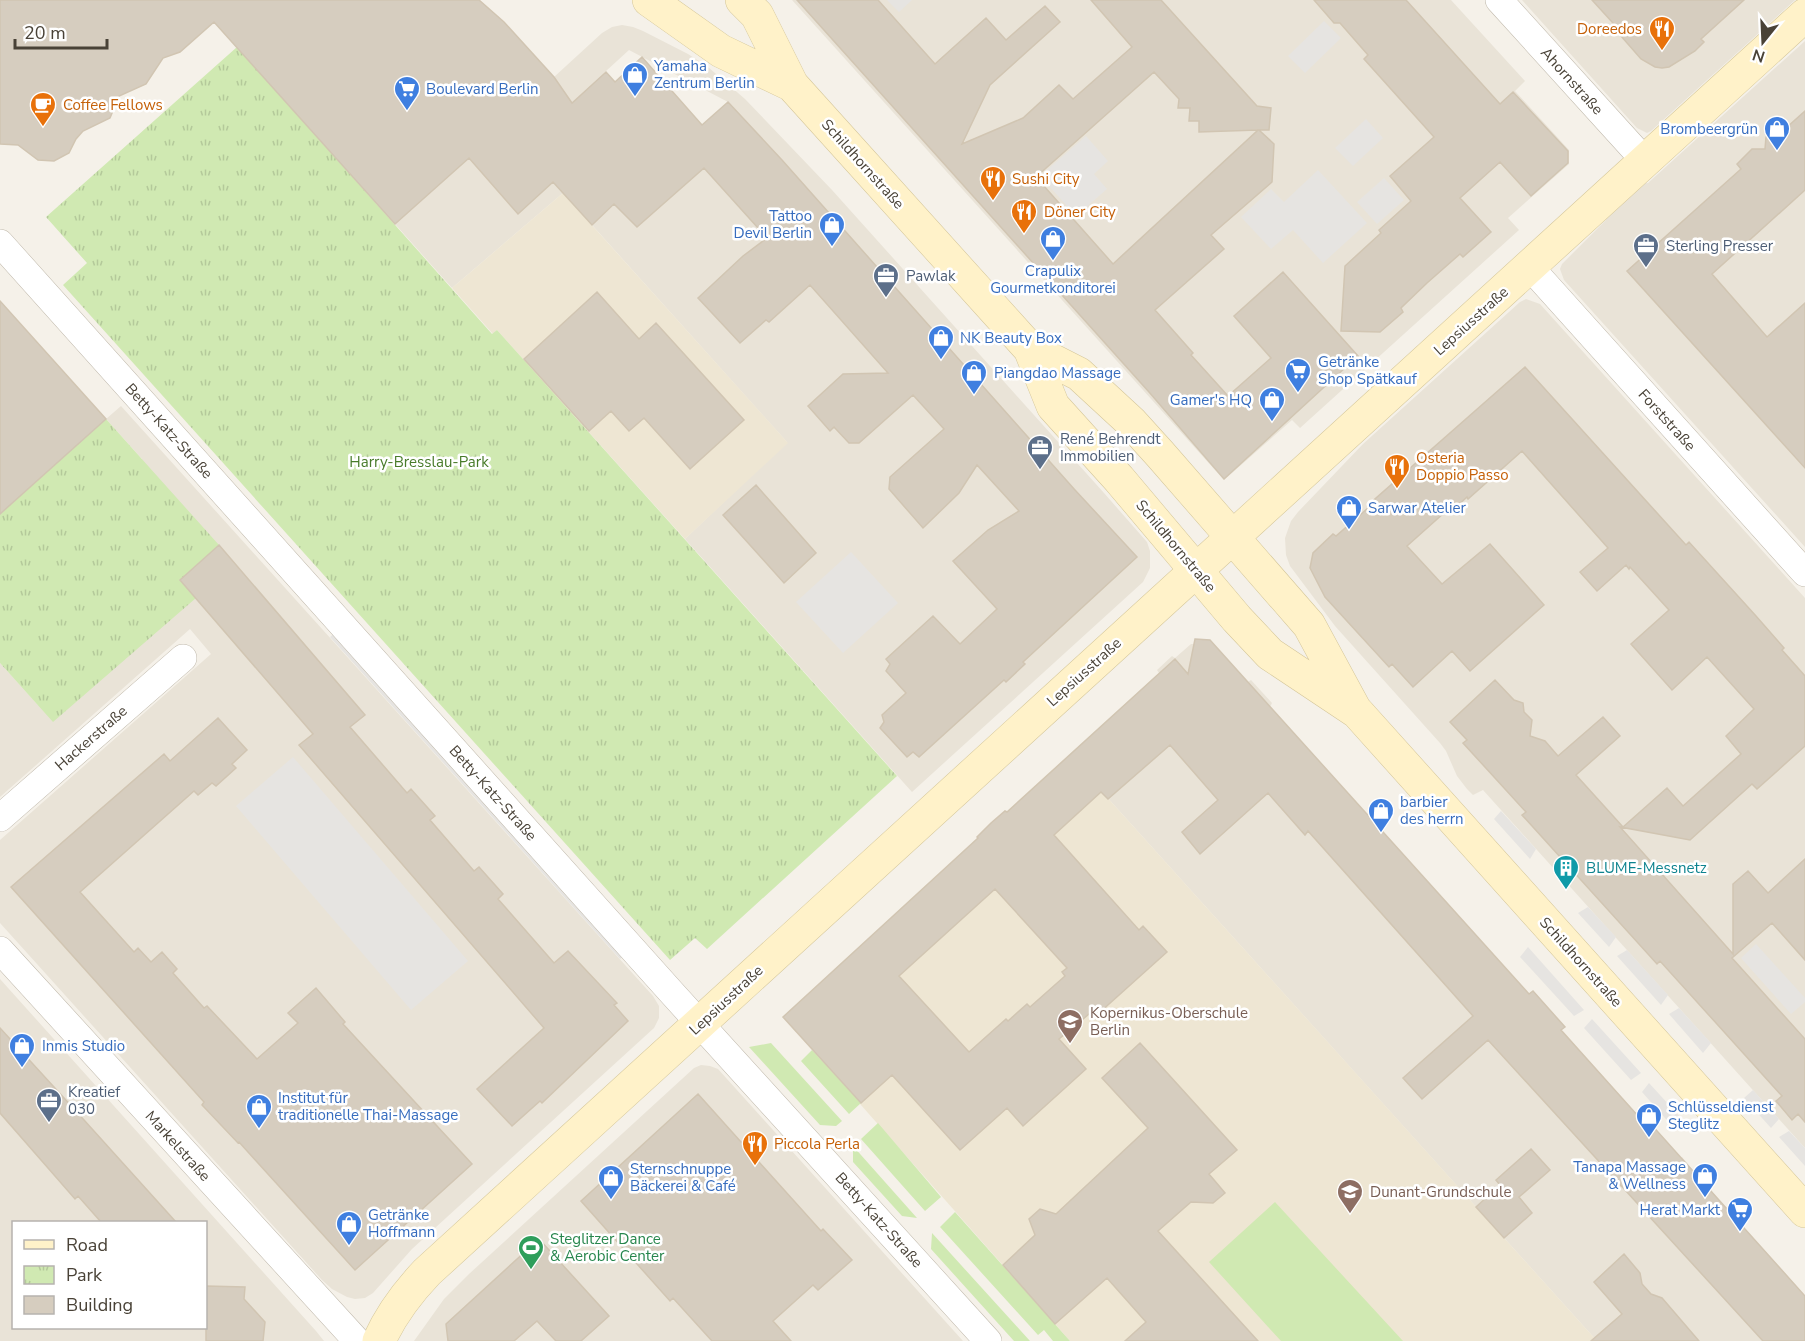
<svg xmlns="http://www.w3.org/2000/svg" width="1805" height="1341" viewBox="0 0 1805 1341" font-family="'Nunito Sans',sans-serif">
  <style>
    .residential { fill: #e9e3d7; fill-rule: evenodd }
    .education { fill: #eee6d3 }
    .green { fill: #d0e9b2 }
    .park { fill: url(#park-tufts) }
    .parking { fill: #e6e4e1 }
    .building { fill: #d6cdbf; stroke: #d1c5b2; stroke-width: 1.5; fill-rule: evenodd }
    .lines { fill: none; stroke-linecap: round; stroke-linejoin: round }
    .street-casing { stroke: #c0b9ac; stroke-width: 28 }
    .secondary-casing { stroke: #d4c699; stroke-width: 34 }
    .street { stroke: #fff; stroke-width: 27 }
    .secondary { stroke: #fff2c9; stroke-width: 33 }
    .labels { text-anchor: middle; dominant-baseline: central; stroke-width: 5; stroke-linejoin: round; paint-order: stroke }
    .food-label { font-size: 15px; fill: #c56008; stroke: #fff; text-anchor: start }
    .shop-label { font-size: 15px; fill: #366cbe; stroke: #fff; text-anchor: start }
    .street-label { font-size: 15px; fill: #494237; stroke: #fff }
    .service-label { font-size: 15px; fill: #4e5e75; stroke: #fff; text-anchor: start }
    .park-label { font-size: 15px; fill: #487b2a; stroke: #fff }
    .culture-label { font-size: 15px; fill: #0d838f; stroke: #fff; text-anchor: start }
    .education-label { font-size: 15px; fill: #785e54; stroke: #fff; text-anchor: start }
    .leisure-label { font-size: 15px; fill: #27864d; stroke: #fff; text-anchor: start }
  </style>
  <defs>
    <pattern id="park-tufts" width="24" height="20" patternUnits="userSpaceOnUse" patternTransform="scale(1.5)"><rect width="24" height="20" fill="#d0e9b2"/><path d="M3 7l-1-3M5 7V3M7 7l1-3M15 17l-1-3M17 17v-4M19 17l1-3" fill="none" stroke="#b4c99a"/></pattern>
  </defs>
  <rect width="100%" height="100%" fill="#f5f1e9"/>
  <!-- residential -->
  <path class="residential" d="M 792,0 L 1451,0 L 1525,81 L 1515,91 L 1569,150 L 1569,164 L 1508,218 L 1519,230 L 1300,428 L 1292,420 L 1224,480 Z
    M 1522,0 L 1795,0 L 1651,131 L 1647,133 L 1637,128 Z
    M 622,25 L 633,27 L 643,31 L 688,54 L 708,67 L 745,99 L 832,190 L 1104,493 L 1147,542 L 1150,551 L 1150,568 L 1143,582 L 912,792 L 685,539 L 787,442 L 592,225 L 728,102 L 629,50 L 523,147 L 563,193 L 452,288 L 395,224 L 556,80 L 554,77 L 602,33 L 612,27 Z
    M 1805,41 L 1805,547 L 1564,280 L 1560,269 L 1562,264 L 1606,220 L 1607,215 L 1639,184 L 1648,183 Z
    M 1526,299 L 1540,304 L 1805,598 L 1805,1148 L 1483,790 L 1473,795 L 1467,789 L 1457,776 L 1446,751 L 1440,743 L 1335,626 L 1290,566 L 1286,555 L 1285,538 L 1291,521 L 1298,512 L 1363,444 L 1520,302 Z
    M 121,406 L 653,996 L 659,1006 L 659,1018 L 654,1028 L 412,1249 L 373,1293 L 365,1298 L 355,1299 L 347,1297 L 332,1289 L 322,1280 L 0,923 L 0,840 L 211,654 L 190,629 L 0,797 L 0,663 L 38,705 L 142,459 L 106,419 Z
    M 1191,644 L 1194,644 L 1248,682 L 1251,680 L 1272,703 L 1270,707 L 1528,994 L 1533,991 L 1565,1027 L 1561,1030 L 1638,1115 L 1642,1113 L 1653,1124 L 1649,1128 L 1679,1160 L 1682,1157 L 1692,1169 L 1689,1172 L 1707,1192 L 1710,1189 L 1715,1195 L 1712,1198 L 1731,1214 L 1733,1212 L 1743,1223 L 1741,1225 L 1759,1245 L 1757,1248 L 1777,1265 L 1805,1296 L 1805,1341 L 1597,1341 L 1069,755 L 1159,673 L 1157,670 L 1172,656 L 1175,658 Z
    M 0,979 L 316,1331 L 324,1341 L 0,1341 ZM 14,1222 L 206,1222 L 206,1328 L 14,1328 Z
    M 701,1065 L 710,1066 L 718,1069 L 963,1341 L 414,1341 L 444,1299 L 469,1274 L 694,1068 Z"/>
  <!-- education -->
  <path class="education" d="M 563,193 L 788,443 L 685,539 L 497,330 L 493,334 L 452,288 Z
    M 1069,755 L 1380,1100 L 1597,1341 L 1070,1341 L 783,1017 L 978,838 L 977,837 L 991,823 L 1005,811 L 1007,812 Z"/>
  <!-- green -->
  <path class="green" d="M 771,1043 L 842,1121 L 836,1126 L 820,1125 L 749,1047 Z
    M 812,1050 L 861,1103 L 849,1114 L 801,1061 Z
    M 878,1123 L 941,1197 L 925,1211 L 861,1139 Z
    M 853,1146 L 917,1218 L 902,1216 L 853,1162 Z
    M 1275,1202 L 1403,1341 L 1281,1341 L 1209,1262 Z
    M 955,1212 L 1070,1341 L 1053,1341 L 1044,1330 L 1038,1335 L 940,1227 Z
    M 932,1233 L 1030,1341 L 1014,1341 L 931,1249 Z"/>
  <!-- park -->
  <path class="park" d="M 237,47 L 492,334 L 497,330 L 897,776 L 707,949 L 695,938 L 670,960 L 63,285 L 87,263 L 46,217 Z
    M 106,419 L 219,545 L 180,580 L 196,598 L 53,722 L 0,663 L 0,514 Z"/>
  <!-- parking -->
  <path class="parking" d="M 887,0 L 912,0 L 899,12 Z
    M 1324,21 L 1341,38 L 1305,73 L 1288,56 Z
    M 1366,119 L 1383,138 L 1353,166 L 1335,148 Z
    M 1086,136 L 1108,161 L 1094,174 L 1107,189 L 1076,216 L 1040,176 Z
    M 1318,170 L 1367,223 L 1323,263 L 1293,230 L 1271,249 L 1241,217 L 1271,189 L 1284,202 Z
    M 1384,178 L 1404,200 L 1377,224 L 1357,202 Z
    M 851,552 L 898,603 L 843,653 L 796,602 Z
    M 338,630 L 628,952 L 620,959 L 330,637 Z
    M 293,757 L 468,961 L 411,1010 L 236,806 Z
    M 1501,811 L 1536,849 L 1530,859 L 1494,819 Z
    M 1588,907 L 1616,937 L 1609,947 L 1578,913 Z
    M 1756,944 L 1805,998 L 1805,1002 L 1791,1014 L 1741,958 Z
    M 1528,947 L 1584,1010 L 1574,1016 L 1520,957 Z
    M 1627,950 L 1668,995 L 1661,1005 L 1617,956 Z
    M 1679,1008 L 1711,1043 L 1703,1053 L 1669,1014 Z
    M 1592,1019 L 1641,1073 L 1631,1080 L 1584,1028 Z
    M 1649,1083 L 1681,1118 L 1672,1126 L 1642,1092 Z
    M 1753,1090 L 1779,1119 L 1771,1128 L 1744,1098 Z
    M 1789,1131 L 1805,1148 L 1805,1166 L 1779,1137 Z"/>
  <!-- building -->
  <path class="building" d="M 0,0 L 479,0 L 504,22 L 554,77 L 572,103 L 606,72 L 615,82 L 642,57 L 702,125 L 728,102 L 782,160 L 1075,490 L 1137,557 L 1023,662 L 1025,664 L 1006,682 L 1004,680 L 919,757 L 913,752 L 907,757 L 880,728 L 884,722 L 882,715 L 906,693 L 886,671 L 890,664 L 886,659 L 933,616 L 960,644 L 997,609 L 953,561 L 988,530 L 1019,511 L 977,465 L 959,493 L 923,528 L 889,489 L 890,477 L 944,429 L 913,395 L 859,443 L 849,443 L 834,427 L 830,431 L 808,406 L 843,374 L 888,373 L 810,285 L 769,322 L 766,320 L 740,343 L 698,298 L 743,256 L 767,238 L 704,168 L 637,227 L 614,204 L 592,225 L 553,182 L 518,214 L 469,158 L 395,224 L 214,22 L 180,52 L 163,58 L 146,84 L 119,96 L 110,118 L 83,131 L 76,139 L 69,153 L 54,161 L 38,160 L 18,145 L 0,144 Z
    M 797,0 L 878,0 L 935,64 L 986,18 L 1006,40 L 1045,6 L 1060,22 L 990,85 L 962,144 L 1023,118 L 1059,85 L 1073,99 L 1132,47 L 1091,0 L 1161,0 L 1257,106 L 1271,108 L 1269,130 L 1259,130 L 1274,144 L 1272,182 L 1211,235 L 1224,249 L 1155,310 L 1193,353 L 1191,355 L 1228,396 L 1271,358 L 1234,316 L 1283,272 L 1358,356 L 1224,479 L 1149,392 ZM 1154,72 L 1179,99 L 1178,108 L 1190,108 L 1189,121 L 1199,121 L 1199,132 L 1258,130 L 1113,264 L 1036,177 Z
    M 1314,0 L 1406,0 L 1500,104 L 1513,92 L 1568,151 L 1568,163 L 1531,196 L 1500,162 L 1460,198 L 1491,232 L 1463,257 L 1460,254 L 1427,283 L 1401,308 L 1403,312 L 1380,332 L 1341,331 L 1345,266 L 1381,233 L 1379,230 L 1411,201 L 1390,176 L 1434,137 L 1364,59 L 1368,55 L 1340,23 L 1334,23 Z
    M 1592,0 L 1744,0 L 1701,39 L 1704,42 L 1695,51 L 1669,67 L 1662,68 L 1655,67 L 1641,59 L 1621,36 L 1623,34 Z
    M 1805,111 L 1805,190 L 1712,274 L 1767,337 L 1805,303 L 1805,468 L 1627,271 L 1741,169 L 1737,164 L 1752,149 L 1765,149 L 1766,137 L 1781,123 L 1786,128 Z
    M 597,292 L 639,339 L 656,323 L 744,420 L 690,469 L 644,418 L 629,431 L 611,411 L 589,431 L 524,359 Z
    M 0,301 L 106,419 L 0,514 Z
    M 1525,367 L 1686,545 L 1689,542 L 1756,616 L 1784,648 L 1782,650 L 1805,676 L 1805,746 L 1757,789 L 1752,784 L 1690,840 L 1620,827 L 1733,954 L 1733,884 L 1748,871 L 1768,893 L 1805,859 L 1805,960 L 1772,923 L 1732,958 L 1805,1039 L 1805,1122 L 1798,1114 L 1792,1120 L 1776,1101 L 1782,1096 L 1660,961 L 1657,964 L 1522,815 L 1526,812 L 1463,743 L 1467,740 L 1450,722 L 1495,680 L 1514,700 L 1523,703 L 1524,712 L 1532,720 L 1530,736 L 1545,741 L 1558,756 L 1603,717 L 1620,736 L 1576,775 L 1623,827 L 1667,788 L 1683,806 L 1741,754 L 1726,736 L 1754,709 L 1707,657 L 1672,690 L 1631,644 L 1669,610 L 1630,567 L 1629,569 L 1626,565 L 1597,591 L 1580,572 L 1608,548 L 1522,451 L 1468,499 L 1467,497 L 1456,507 L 1454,504 L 1407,546 L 1442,584 L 1490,544 L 1544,605 L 1470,671 L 1452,651 L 1413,687 L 1392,664 L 1389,667 L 1325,597 L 1310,568 L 1313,553 L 1333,534 L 1336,536 L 1368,508 L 1367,506 Z
    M 756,485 L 816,553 L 784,583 L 723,515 Z
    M 219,545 L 365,715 L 350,727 L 407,793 L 411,789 L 435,816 L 430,820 L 474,871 L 479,867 L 503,894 L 498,899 L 554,963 L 568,951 L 617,1003 L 614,1005 L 628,1021 L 542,1103 L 540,1101 L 512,1126 L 477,1089 L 544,1028 L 299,745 L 313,734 L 180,580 Z
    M 1195,639 L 1210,640 L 1529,994 L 1533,991 L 1565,1027 L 1561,1030 L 1638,1116 L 1641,1113 L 1805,1296 L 1805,1341 L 1763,1341 L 1488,1040 L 1422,1099 L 1403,1078 L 1473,1016 L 1308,831 L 1305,835 L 1268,793 L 1200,854 L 1182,832 L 1218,800 L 1170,745 L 1108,799 L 1101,792 L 1054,835 L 1139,930 L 1143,926 L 1167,952 L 1099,1013 L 1095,1009 L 1059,1039 L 1086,1069 L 1023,1126 L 1007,1108 L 960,1150 L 892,1075 L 861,1103 L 783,1017 L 978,838 L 977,837 L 991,823 L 1005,811 L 1007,812 L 1175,659 L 1188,674 ZM 995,889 L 1067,968 L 1062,972 L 1065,976 L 1030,1007 L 1027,1004 L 1008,1021 L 1006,1019 L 969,1052 L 899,976 Z
    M 218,718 L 247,750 L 232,764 L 236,768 L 216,786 L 212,783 L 198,795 L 194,791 L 80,892 L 134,952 L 138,948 L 151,962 L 162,952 L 177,969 L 173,973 L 204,1008 L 207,1006 L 257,1059 L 298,1023 L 288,1013 L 316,988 L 345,1022 L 343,1024 L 472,1164 L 355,1270 L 239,1142 L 238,1143 L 202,1105 L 204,1102 L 11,887 L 164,754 L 170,761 Z
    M 0,1028 L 75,1110 L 176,1222 L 101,1222 L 78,1196 L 75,1199 L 0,1113 Z
    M 1140,1043 L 1237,1150 L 1209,1174 L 1225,1193 L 1213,1203 L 1191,1202 L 1158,1231 L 1258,1341 L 1125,1341 L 1146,1322 L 1107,1278 L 1055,1324 L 1003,1265 L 1035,1235 L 1029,1219 L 1040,1209 L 1056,1214 L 1148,1128 L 1102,1078 Z
    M 698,1094 L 821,1231 L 823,1229 L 852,1260 L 818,1290 L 813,1285 L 773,1321 L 791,1341 L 712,1341 L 673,1298 L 670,1301 L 581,1201 Z
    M 1531,1149 L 1550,1170 L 1519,1197 L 1532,1213 L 1504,1238 L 1476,1207 L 1500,1185 L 1496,1180 Z
    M 539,1239 L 609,1316 L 581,1341 L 556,1341 L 537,1321 L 514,1341 L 448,1341 L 446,1324 Z
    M 1624,1254 L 1640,1273 L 1642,1284 L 1651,1294 L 1662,1298 L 1699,1341 L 1591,1341 L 1622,1314 L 1594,1282 Z
    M 206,1286 L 245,1287 L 244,1299 L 265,1322 L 263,1341 L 206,1341 Z"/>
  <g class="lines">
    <defs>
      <path id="street" d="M 1499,0 L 1645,161
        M 0,243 L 672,993 L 988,1341
        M 1530,267 L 1805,573
        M 0,818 L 183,658
        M 0,950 L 357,1341"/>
      <path id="secondary" d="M 649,0 L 721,51 L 792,85
        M 742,0 L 757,15 L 792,85 L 1030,349 L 1053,406 L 1119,479 L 1237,619 L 1270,654 L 1357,712 L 1805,1211
        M 1030,349 L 1079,374 L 1131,422 L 1160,454 L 1309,625 L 1354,708
        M 379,1341 C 391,1314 407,1293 427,1272 L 1805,15"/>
    </defs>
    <!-- street casing -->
    <use href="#street" class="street-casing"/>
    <!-- secondary casing -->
    <use href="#secondary" class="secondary-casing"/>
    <!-- street -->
    <use href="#street" class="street"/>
    <!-- secondary -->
    <use href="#secondary" class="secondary"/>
  </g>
  <!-- icons -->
  <defs>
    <symbol id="restaurant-pin" viewBox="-11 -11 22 30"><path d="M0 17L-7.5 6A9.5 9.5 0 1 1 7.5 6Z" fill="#e8710a" stroke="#fff"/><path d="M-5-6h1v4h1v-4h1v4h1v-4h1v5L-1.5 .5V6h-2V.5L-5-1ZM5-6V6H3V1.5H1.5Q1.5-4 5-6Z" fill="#fff"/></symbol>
    <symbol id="shop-pin" viewBox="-11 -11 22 30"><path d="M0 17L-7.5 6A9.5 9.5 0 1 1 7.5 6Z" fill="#3f7fe0" stroke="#fff"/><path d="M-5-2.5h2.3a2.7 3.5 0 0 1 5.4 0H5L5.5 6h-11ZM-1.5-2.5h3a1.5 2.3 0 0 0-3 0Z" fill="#fff"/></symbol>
    <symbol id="supermarket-pin" viewBox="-11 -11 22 30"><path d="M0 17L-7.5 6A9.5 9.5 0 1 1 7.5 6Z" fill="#3f7fe0" stroke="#fff"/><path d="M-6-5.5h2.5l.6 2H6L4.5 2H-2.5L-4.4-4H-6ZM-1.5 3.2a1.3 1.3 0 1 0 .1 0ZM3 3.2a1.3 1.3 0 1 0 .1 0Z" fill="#fff"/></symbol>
    <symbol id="cafe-pin" viewBox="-11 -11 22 30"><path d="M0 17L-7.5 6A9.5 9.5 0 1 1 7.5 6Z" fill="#e8710a" stroke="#fff"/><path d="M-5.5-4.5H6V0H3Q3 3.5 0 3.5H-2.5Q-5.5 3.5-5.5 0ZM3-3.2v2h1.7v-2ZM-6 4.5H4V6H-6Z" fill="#fff"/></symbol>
    <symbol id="office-pin" viewBox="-11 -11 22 30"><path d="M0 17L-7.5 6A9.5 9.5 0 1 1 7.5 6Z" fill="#5c6f8a" stroke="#fff"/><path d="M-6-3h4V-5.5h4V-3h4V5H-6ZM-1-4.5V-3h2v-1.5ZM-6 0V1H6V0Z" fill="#fff"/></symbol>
    <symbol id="building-pin" viewBox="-11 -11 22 30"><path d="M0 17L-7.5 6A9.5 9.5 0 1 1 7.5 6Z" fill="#0f9aa8" stroke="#fff"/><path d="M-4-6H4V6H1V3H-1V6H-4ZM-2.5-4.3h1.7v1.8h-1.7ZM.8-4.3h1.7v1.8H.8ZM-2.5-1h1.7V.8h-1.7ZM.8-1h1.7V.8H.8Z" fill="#fff"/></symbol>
    <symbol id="school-pin" viewBox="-11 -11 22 30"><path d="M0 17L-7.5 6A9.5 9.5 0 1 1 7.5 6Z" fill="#8d6e63" stroke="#fff"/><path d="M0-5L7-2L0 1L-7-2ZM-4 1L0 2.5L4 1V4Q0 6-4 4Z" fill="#fff"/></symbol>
    <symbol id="stadium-pin" viewBox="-11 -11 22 30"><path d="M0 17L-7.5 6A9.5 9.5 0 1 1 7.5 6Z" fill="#2e9e5b" stroke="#fff"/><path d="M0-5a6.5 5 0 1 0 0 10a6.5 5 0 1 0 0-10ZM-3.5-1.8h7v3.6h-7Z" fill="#fff"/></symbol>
  </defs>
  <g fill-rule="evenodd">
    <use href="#restaurant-pin" x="1647" y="14" width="30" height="40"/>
    <use href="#shop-pin" x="620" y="60" width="30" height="40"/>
    <use href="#supermarket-pin" x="392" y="74" width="30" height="40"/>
    <use href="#cafe-pin" x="28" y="90" width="30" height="40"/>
    <use href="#shop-pin" x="1762" y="114" width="30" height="40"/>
    <use href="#restaurant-pin" x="978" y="164" width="30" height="40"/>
    <use href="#restaurant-pin" x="1009" y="197" width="30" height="40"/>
    <use href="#shop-pin" x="817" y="210" width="30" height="40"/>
    <use href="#shop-pin" x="1038" y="224" width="30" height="40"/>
    <use href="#office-pin" x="1631" y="231" width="30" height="40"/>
    <use href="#office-pin" x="871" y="261" width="30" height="40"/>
    <use href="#shop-pin" x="926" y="323" width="30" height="40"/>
    <use href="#supermarket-pin" x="1283" y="356" width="30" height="40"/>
    <use href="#shop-pin" x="959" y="358" width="30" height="40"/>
    <use href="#shop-pin" x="1257" y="385" width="30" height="40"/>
    <use href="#office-pin" x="1025" y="433" width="30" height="40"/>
    <use href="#restaurant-pin" x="1382" y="452" width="30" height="40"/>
    <use href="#shop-pin" x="1334" y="493" width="30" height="40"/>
    <use href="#shop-pin" x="1366" y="796" width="30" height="40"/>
    <use href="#building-pin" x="1551" y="853" width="30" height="40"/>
    <use href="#school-pin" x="1055" y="1007" width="30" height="40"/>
    <use href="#shop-pin" x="7" y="1031" width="30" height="40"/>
    <use href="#office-pin" x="34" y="1086" width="30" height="40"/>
    <use href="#shop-pin" x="244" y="1092" width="30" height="40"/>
    <use href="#shop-pin" x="1634" y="1101" width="30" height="40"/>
    <use href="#restaurant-pin" x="740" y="1129" width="30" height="40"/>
    <use href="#shop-pin" x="1690" y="1161" width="30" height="40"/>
    <use href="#shop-pin" x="596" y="1163" width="30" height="40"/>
    <use href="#school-pin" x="1335" y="1177" width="30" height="40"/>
    <use href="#supermarket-pin" x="1725" y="1195" width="30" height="40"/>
    <use href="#shop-pin" x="334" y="1209" width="30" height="40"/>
    <use href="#stadium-pin" x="516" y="1233" width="30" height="40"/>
  </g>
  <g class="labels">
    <!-- food labels -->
    <g class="food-label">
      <text x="1642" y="29" text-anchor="end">Doreedos</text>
      <text x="63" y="105">Coffee Fellows</text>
      <text x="1012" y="179">Sushi City</text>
      <text x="1044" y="212">Döner City</text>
      <text x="1416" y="458">Osteria<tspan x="1416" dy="17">Doppio Passo</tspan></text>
      <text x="774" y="1144">Piccola Perla</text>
    </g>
    <!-- shop labels -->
    <g class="shop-label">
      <text x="654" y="66">Yamaha<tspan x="654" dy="17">Zentrum Berlin</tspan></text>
      <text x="426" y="89">Boulevard Berlin</text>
      <text x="1758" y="129" text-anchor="end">Brombeergrün</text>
      <text x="812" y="216" text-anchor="end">Tattoo<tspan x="812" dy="17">Devil Berlin</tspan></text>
      <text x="1053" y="271" text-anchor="middle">Crapulix<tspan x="1053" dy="17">Gourmetkonditorei</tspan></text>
      <text x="960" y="338">NK Beauty Box</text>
      <text x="1318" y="362">Getränke<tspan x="1318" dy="17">Shop Spätkauf</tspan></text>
      <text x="994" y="373">Piangdao Massage</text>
      <text x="1252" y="400" text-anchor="end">Gamer's HQ</text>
      <text x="1368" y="508">Sarwar Atelier</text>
      <text x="1400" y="802">barbier<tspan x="1400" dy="17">des herrn</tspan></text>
      <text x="42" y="1046">Inmis Studio</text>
      <text x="278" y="1098">Institut für<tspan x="278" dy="17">traditionelle Thai-Massage</tspan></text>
      <text x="1668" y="1107">Schlüsseldienst<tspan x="1668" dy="17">Steglitz</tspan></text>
      <text x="1686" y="1167" text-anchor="end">Tanapa Massage<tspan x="1686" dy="17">&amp; Wellness</tspan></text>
      <text x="630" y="1169">Sternschnuppe<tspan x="630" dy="17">Bäckerei &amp; Café</tspan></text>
      <text x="1720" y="1210" text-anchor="end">Herat Markt</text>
      <text x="368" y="1215">Getränke<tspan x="368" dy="17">Hoffmann</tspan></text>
    </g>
    <!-- street labels -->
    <g class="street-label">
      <text transform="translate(1572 81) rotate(48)">Ahornstraße</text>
      <text transform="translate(863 164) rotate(48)">Schildhornstraße</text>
      <text transform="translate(1471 321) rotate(-42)">Lepsiusstraße</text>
      <text transform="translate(1667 420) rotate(48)">Forststraße</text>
      <text transform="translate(169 431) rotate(48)">Betty-Katz-Straße</text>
      <text transform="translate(1176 546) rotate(50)">Schildhornstraße</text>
      <text transform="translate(1084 672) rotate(-42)">Lepsiusstraße</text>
      <text transform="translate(91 738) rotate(-41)">Hackerstraße</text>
      <text transform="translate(493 793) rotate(48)">Betty-Katz-Straße</text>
      <text transform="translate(1581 962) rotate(48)">Schildhornstraße</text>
      <text transform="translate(726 1000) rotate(-43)">Lepsiusstraße</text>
      <text transform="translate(178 1146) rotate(48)">Markelstraße</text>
      <text transform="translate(879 1220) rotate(48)">Betty-Katz-Straße</text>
    </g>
    <!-- service labels -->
    <g class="service-label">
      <text x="1666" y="246">Sterling Presser</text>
      <text x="906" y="276">Pawlak</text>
      <text x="1060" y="439">René Behrendt<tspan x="1060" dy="17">Immobilien</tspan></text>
      <text x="68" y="1092">Kreatief<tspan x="68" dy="17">030</tspan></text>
    </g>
    <!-- park labels -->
    <g class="park-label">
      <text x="419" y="462">Harry-Bresslau-Park</text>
    </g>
    <!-- culture labels -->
    <g class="culture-label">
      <text x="1586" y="868">BLUME-Messnetz</text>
    </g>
    <!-- education labels -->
    <g class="education-label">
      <text x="1090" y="1013">Kopernikus-Oberschule<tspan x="1090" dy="17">Berlin</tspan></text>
      <text x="1370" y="1192">Dunant-Grundschule</text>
    </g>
    <!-- leisure labels -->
    <g class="leisure-label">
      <text x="550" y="1239">Steglitzer Dance<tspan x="550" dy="17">&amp; Aerobic Center</tspan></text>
    </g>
  </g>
  <!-- legend -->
  <rect x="12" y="1221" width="195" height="108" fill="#ffffff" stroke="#b6b3af" stroke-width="1.5"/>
  <rect x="24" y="1240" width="30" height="9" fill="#fff2c9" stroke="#b6b3af" stroke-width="1.5"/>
  <text x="66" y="1251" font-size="18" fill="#494237">Road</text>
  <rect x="24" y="1266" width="30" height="18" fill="url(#park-tufts)" stroke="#b6b3af" stroke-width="1.5"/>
  <text x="66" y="1281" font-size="18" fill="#494237">Park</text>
  <rect x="24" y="1296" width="30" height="18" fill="#d6cdbf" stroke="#b6b3af" stroke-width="1.5"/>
  <text x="66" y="1311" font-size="18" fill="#494237">Building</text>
  <!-- north arrow -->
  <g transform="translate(1763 42) rotate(198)" stroke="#ffffff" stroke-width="4.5" paint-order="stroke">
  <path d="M0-4.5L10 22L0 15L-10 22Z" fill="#494237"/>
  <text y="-9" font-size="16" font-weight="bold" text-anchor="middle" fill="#494237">N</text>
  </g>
  <!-- scale -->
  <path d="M15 39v9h92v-9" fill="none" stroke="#494237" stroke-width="3"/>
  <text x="24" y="39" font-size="18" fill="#494237" stroke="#ffffff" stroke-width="4.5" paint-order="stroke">20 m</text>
</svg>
